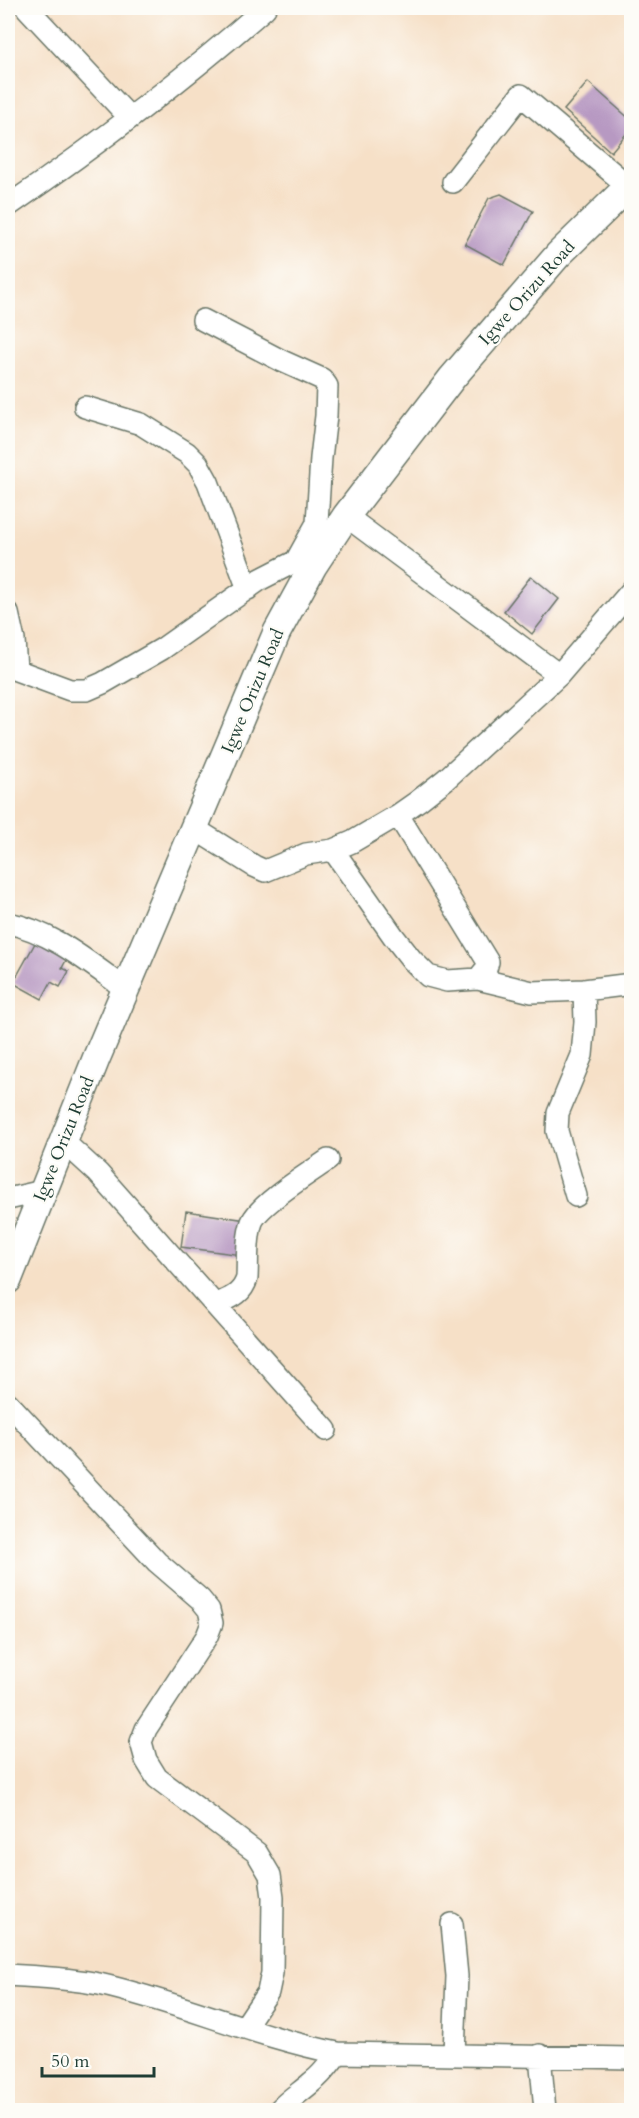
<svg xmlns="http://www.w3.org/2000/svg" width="639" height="2118" viewBox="0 0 639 2118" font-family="Cardo,serif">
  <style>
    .building { fill: #b799c2 }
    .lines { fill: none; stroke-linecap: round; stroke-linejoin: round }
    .minor-casing { stroke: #6a7667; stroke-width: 24 }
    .major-casing { stroke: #6a7667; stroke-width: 30 }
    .minor { stroke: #fff; stroke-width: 21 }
    .major { stroke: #fff; stroke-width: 27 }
    .labels { text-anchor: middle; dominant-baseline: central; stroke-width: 4.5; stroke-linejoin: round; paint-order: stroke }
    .street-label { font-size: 18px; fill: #1f3d34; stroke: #fdfcf7 }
  </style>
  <rect width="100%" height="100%" fill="#fdfcf7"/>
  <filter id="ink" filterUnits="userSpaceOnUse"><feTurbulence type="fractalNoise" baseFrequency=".0167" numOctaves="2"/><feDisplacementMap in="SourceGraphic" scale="12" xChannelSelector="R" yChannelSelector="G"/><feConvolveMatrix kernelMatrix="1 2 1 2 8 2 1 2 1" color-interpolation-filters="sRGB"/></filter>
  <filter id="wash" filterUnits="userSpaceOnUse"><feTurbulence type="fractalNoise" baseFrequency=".008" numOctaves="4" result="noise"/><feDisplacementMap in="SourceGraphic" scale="24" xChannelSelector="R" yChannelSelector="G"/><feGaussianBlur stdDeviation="1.35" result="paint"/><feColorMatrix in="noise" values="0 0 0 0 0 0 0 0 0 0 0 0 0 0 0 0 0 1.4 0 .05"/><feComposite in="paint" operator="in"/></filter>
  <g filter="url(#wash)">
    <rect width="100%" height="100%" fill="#f6e0c7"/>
    <g id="blocks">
      <!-- building -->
      <path class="building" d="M 588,82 L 632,121 L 632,127 L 611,152 L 564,110 Z
        M 501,194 L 533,211 L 504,265 L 465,244 L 489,198 Z
        M 531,576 L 559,599 L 532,634 L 504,611 Z
        M 39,936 L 70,953 L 62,968 L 69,971 L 60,987 L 51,982 L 42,999 L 13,983 Z
        M 186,1211 L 246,1220 L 242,1255 L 181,1247 Z"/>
    </g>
  </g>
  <g filter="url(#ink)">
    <use href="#blocks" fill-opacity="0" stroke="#6a7667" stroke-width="1.5"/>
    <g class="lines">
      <defs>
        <path id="minor" d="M 27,8 L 130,118
          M 453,182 L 521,95 L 628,186
          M 8,206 C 97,145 184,79 265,8
          M 203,320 L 282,361 L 322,379 L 327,386 L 326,416 L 321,458 L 317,523 L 321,530 L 332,538
          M 85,407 L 141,424 L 187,453 L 198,464 L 208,482 L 248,589
          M 346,516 L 559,675
          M 296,561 L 317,523
          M 8,613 L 14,640 L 16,669
          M 8,667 L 70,690 L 87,690 L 103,683 L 162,649 L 261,579 L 296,561 L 313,566
          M 398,815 L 488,962 L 486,969 L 478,979
          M 195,829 L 254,866 L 265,871 L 306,854 L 333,850 L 352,842 L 398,815 L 418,801 L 446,779 L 559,675 L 632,590
          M 333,850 L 394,937 L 412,960 L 428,976 L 447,981 L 478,979 L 532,992 L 584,990 L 632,984
          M 8,923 C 53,932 89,963 126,989
          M 63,1141 L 98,1173 L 326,1430
          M 576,1196 L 557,1131 L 558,1113 L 582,1055 L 585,1022 L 584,990
          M 8,1199 L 43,1191
          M 215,1305 C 230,1298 242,1295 247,1278 C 248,1261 246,1239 252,1222 C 259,1204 311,1172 328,1160
          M 8,1403 L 157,1562 L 200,1599 L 209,1610 L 212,1623 L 207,1636 L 146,1729 L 141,1742 L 146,1760 L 157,1778 L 257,1853 L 270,1875 L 273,1897 L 272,1973 L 268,1992 L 244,2028
          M 452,1924 L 457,1976 L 454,2054
          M 8,1975 C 38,1977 69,1978 99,1984 C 180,2002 256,2037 338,2053 L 632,2058
          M 540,2055 L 545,2110
          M 279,2110 C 289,2099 301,2092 312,2082 C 323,2074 330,2063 338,2053"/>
        <path id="major" d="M 8,1280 L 96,1059 L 277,632 L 313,566 L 346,516 L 452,378 L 558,255 L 632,183"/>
      </defs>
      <!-- minor casing -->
      <use href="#minor" class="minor-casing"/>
      <!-- major casing -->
      <use href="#major" class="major-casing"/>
      <!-- minor -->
      <use href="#minor" class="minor"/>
      <!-- major -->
      <use href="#major" class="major"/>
    </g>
  </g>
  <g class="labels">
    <!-- street labels -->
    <g class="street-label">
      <text transform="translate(527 293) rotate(-48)">Igwe Orizu Road</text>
      <text transform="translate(253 691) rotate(-67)">Igwe Orizu Road</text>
      <text transform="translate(64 1139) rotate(-68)">Igwe Orizu Road</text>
    </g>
  </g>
  <!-- margin -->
  <rect width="639" height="2118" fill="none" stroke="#fdfcf7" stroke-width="30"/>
  <!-- scale -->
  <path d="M42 2067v9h112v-9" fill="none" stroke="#1f3d34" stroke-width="3"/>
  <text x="51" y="2067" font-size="18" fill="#1f3d34" stroke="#fdfcf7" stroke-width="4.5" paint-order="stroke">50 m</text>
</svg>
